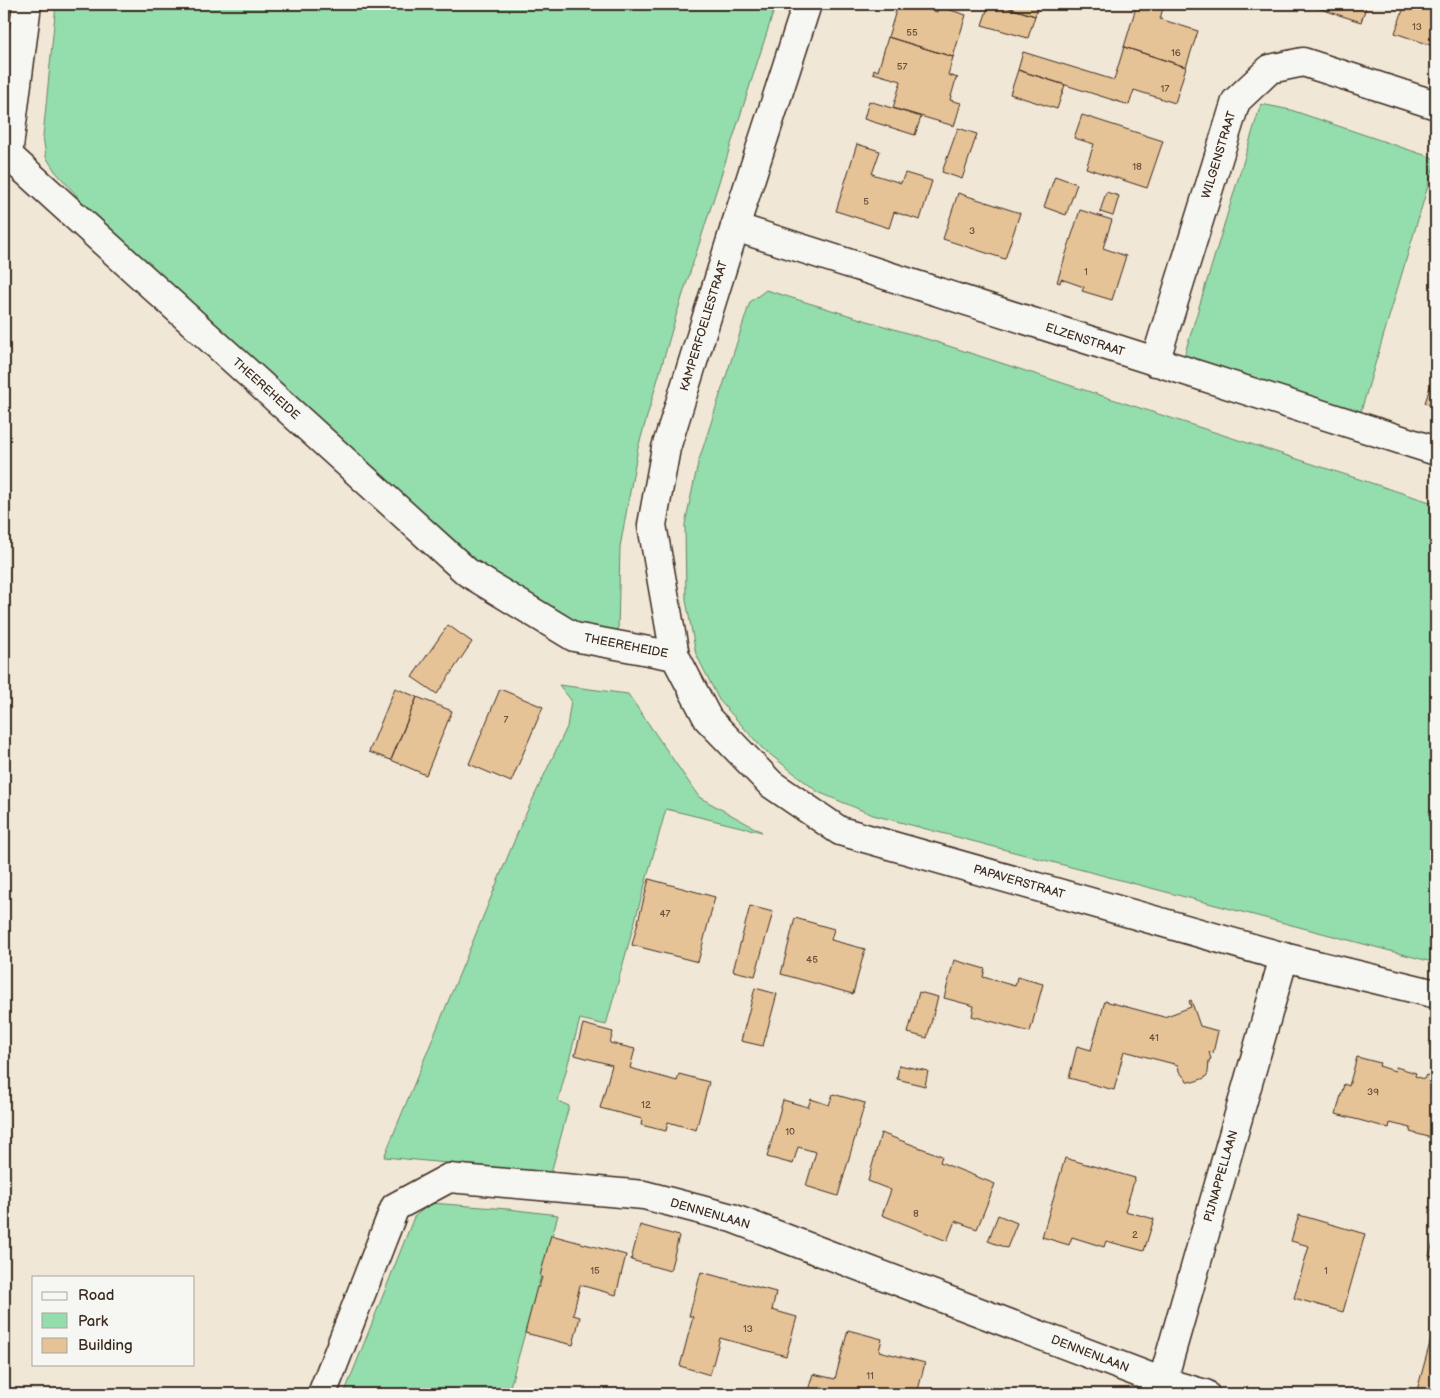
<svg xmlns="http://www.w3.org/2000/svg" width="1440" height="1398" viewBox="0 0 1440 1398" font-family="'Balsamiq Sans',sans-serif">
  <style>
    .green { fill: #94ddac; stroke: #688465 }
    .building { fill: #e6c397; stroke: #3b2a1e }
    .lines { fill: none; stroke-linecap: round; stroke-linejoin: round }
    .minor-casing { stroke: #3b2a1e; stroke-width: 31 }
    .tertiary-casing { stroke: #3b2a1e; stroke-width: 31 }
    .minor { stroke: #f6f6f2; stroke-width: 28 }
    .tertiary { stroke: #f6f6f2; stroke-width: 28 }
    .labels { text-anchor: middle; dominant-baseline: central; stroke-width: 4; stroke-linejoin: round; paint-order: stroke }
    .number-label { font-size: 10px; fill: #66503c }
    .street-label { font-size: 12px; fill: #3b2a1e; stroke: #f6f6f2 }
  </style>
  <rect width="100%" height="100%" fill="#f1e7d7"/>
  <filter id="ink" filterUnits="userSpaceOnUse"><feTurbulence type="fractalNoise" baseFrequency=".02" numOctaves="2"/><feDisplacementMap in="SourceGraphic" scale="10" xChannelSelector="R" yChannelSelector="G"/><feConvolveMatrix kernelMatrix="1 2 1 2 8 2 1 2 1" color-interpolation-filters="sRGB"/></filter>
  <g filter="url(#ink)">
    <!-- green -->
    <path class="green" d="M 56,4 L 776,4 L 676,316 L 638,448 L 620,547 L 618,632 L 552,629 L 375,478 L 163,277 L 84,204 L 55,171 L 46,157 L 43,136 Z
      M 1261,104 L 1291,110 L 1436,159 L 1359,418 L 1196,367 L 1184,356 Z
      M 766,290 L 930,340 L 1436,504 L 1436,963 L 873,815 L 818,792 L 762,748 L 719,700 L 696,654 L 686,600 L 685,524 L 698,463 L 750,302 Z
      M 559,685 L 628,694 L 699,797 L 762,832 L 666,809 L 606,1025 L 580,1019 L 558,1101 L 569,1106 L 551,1173 L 384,1157 L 522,822 L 567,727 L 571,700 Z
      M 431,1203 L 508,1209 L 558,1215 L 508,1394 L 344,1394 L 414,1217 Z"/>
    <!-- building -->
    <path class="building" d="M 896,4 L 910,4 L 937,12 L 938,6 L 966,15 L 953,57 L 888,37 L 898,4 Z
      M 989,4 L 998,4 L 1035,16 L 1028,38 L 982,25 Z
      M 998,4 L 1039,4 L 1035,16 Z
      M 1137,4 L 1150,4 L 1163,8 L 1160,19 L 1198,31 L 1186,67 L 1124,47 Z
      M 1308,4 L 1367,4 L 1361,22 L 1308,5 Z
      M 1405,4 L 1436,4 L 1436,47 L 1395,33 Z
      M 888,37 L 953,57 L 948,75 L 958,78 L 956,79 L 950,100 L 961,103 L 954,126 L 893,108 L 901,81 L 873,73 L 874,69 L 878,71 Z
      M 1124,47 L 1186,67 L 1175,103 L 1134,90 L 1129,105 L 1018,70 L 1023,52 L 1114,80 Z
      M 1018,70 L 1065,85 L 1057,109 L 1010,94 Z
      M 869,101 L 921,117 L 915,135 L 864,119 Z
      M 1082,115 L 1163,141 L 1147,188 L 1086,168 L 1094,144 L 1074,138 Z
      M 958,128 L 977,134 L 962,179 L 942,172 Z
      M 857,144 L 880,151 L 872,174 L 901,183 L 905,173 L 932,181 L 920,220 L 894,212 L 889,228 L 836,211 Z
      M 1055,176 L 1077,184 L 1066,215 L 1044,207 Z
      M 1106,192 L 1119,196 L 1113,216 L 1100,212 Z
      M 958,193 L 1020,213 L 1005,259 L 943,239 Z
      M 1080,210 L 1112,220 L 1103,248 L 1126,256 L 1112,300 L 1082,291 L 1084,287 L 1061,279 L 1060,283 L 1057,282 Z
      M 1436,368 L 1436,407 L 1425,403 Z
      M 448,625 L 472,642 L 437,694 L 412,677 Z
      M 395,688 L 417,697 L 391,760 L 369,752 Z
      M 500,689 L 543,707 L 511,782 L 469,764 Z
      M 417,697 L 452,711 L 426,775 L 391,760 Z
      M 649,879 L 715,897 L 698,962 L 632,945 Z
      M 750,906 L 773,912 L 755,976 L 733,971 Z
      M 795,918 L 834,929 L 831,940 L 865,949 L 853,994 L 781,974 Z
      M 954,960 L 985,969 L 983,977 L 1015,986 L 1017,977 L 1043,984 L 1030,1032 L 972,1016 L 974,1006 L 944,998 Z
      M 755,988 L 777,994 L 763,1046 L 741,1041 Z
      M 919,992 L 938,997 L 927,1038 L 908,1033 Z
      M 1191,1000 L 1200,1026 L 1218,1031 L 1213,1053 L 1209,1052 L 1211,1059 L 1209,1060 L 1208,1073 L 1205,1078 L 1193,1082 L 1187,1081 L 1179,1071 L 1178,1065 L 1124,1051 L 1114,1090 L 1069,1078 L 1077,1046 L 1091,1050 L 1105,1001 L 1164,1017 L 1191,1007 L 1189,1001 Z
      M 583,1024 L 613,1032 L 610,1043 L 635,1049 L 630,1068 L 677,1081 L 679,1074 L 709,1082 L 696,1130 L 668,1122 L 666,1131 L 641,1125 L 642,1119 L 600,1108 L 612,1065 L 575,1055 Z
      M 1357,1057 L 1380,1063 L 1379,1066 L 1395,1071 L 1396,1067 L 1416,1073 L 1415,1076 L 1424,1079 L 1426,1075 L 1436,1078 L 1436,1139 L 1410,1132 L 1411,1128 L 1390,1123 L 1389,1128 L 1336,1114 L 1344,1084 L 1349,1086 Z
      M 899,1065 L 928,1071 L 925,1086 L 897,1079 Z
      M 833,1094 L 865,1103 L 838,1196 L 806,1186 L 816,1152 L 798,1147 L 793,1164 L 767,1157 L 783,1100 L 808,1107 L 811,1099 L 829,1105 Z
      M 881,1133 L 942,1156 L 940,1162 L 995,1184 L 977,1229 L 955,1221 L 947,1241 L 882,1215 L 891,1190 L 868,1181 Z
      M 1065,1158 L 1135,1178 L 1125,1211 L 1154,1219 L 1144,1251 L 1106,1241 L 1104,1247 L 1072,1237 L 1069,1245 L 1042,1237 Z
      M 998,1215 L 1017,1223 L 1007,1248 L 988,1241 Z
      M 1299,1215 L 1365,1234 L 1343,1312 L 1294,1298 L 1309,1246 L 1291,1241 Z
      M 640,1225 L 679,1236 L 670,1271 L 631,1260 Z
      M 1436,1233 L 1436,1258 L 1429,1256 Z
      M 551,1235 L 626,1255 L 616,1295 L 580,1285 L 573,1315 L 580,1317 L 573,1345 L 525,1333 L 537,1287 L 539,1287 L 542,1277 L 540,1276 Z
      M 701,1272 L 776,1292 L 772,1310 L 797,1317 L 786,1356 L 720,1338 L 710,1375 L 680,1366 L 693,1317 L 689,1316 Z
      M 1436,1321 L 1436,1394 L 1416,1394 Z
      M 848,1330 L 882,1339 L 879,1351 L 925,1363 L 917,1394 L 807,1394 L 813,1374 L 835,1379 Z"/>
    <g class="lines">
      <defs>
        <path id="minor" d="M 27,4 L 8,155 L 467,572 L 574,637 L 675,656
          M 735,227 L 1436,451
          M 1155,362 L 1236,101 L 1270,69 L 1303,62 L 1436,105
          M 322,1394 L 395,1207 L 449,1178 L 644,1195 L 732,1218 L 1163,1382 L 1205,1394
          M 1159,1394 L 1284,957"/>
        <path id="tertiary" d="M 807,4 L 735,227 L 666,448 L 652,525 L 675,656 L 708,719 L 771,784 L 840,831 L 1284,957 L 1436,994"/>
      </defs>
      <!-- minor casing -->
      <use href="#minor" class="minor-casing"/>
      <!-- tertiary casing -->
      <use href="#tertiary" class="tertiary-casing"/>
      <!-- minor -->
      <use href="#minor" class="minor"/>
      <!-- tertiary -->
      <use href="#tertiary" class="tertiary"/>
    </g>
  </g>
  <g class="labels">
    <!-- number labels -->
    <g class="number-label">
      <text x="1417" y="27">13</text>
      <text x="912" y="33">55</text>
      <text x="1176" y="53">16</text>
      <text x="902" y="67">57</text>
      <text x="1165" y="89">17</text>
      <text x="1137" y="167">18</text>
      <text x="866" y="202">5</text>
      <text x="972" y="231">3</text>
      <text x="1086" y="272">1</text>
      <text x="506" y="720">7</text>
      <text x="665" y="914">47</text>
      <text x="812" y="960">45</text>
      <text x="1154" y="1038">41</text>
      <text x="1373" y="1092">39</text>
      <text x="646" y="1105">12</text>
      <text x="790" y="1132">10</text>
      <text x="916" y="1214">8</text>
      <text x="1135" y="1235">2</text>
      <text x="595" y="1271">15</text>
      <text x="1326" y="1271">1</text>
      <text x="748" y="1329">13</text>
      <text x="870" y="1376">11</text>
    </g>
    <!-- street labels -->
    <g class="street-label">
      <text transform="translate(1219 155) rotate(-73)">WILGENSTRAAT</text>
      <text transform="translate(704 326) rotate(-73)">KAMPERFOELIESTRAAT</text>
      <text transform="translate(1085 340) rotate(18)">ELZENSTRAAT</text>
      <text transform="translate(266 389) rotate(42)">THEEREHEIDE</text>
      <text transform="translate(626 646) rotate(11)">THEEREHEIDE</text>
      <text transform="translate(1019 882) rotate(16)">PAPAVERSTRAAT</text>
      <text transform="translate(1221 1176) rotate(-74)">PIJNAPPELLAAN</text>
      <text transform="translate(710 1214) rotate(16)">DENNENLAAN</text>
      <text transform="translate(1090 1354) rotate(21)">DENNENLAAN</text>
    </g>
  </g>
  <!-- margin -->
  <rect width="1440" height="1398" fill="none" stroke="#f6f6f2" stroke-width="20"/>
  <rect x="10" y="10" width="1420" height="1378" fill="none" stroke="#3b2a1e" stroke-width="2" filter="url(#ink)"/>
  <!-- legend -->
  <rect x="32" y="1276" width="162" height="90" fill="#f6f6f2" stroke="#aba49d"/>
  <rect x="42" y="1292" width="25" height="8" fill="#f6f6f2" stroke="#aba49d"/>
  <text x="78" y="1300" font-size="15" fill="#3b2a1e">Road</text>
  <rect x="42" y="1313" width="25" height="15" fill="#94ddac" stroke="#aba49d"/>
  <text x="78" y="1326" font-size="15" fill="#3b2a1e">Park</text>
  <rect x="42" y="1338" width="25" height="15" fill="#e6c397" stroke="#aba49d"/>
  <text x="78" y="1350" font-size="15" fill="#3b2a1e">Building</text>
</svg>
